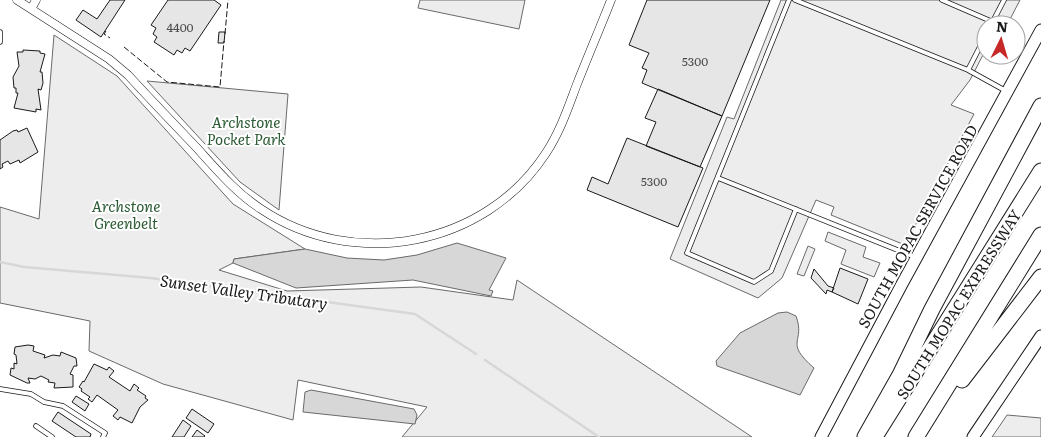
<svg xmlns="http://www.w3.org/2000/svg" width="1041" height="437" viewBox="0 0 1041 437" font-family="Literata,serif">
  <style>
    .built { fill: #ededed; stroke: #6a6a6a }
    .water { fill: #d7d7d7; stroke: #6a6a6a }
    .lines { fill: none; stroke-linecap: round; stroke-linejoin: round }
    .stream { stroke: #d7d7d7; stroke-width: 2.5 }
    .building { fill: #e6e6e6; stroke: #1a1a1a }
    .service-casing { stroke: #1a1a1a; stroke-width: 5.5 }
    .minor-casing { stroke: #1a1a1a; stroke-width: 9 }
    .secondary-casing { stroke: #1a1a1a; stroke-width: 13 }
    .motorway-casing { stroke: #1a1a1a; stroke-width: 17 }
    .service { stroke: #fff; stroke-width: 4 }
    .minor { stroke: #fff; stroke-width: 8 }
    .secondary { stroke: #fff; stroke-width: 11 }
    .motorway { stroke: #fff; stroke-width: 15 }
    .fence { stroke: #1a1a1a; stroke-width: 1; stroke-dasharray: 6 2.5; stroke-linecap: butt }
    .labels { text-anchor: middle; dominant-baseline: central; stroke-width: 4; stroke-linejoin: round; paint-order: stroke }
    .number-label { font-size: 12px; fill: #4d4d4d }
    .park-label { font-size: 15px; font-style: italic; fill: #2b5a34; stroke: #fff }
    .street-label { font-size: 15px; fill: #1a1a1a; stroke: #fff }
    .water-label { font-size: 16px; font-style: italic; fill: #1a1a1a; stroke: #fff }
  </style>
  <rect width="100%" height="100%" fill="#fff"/>
  <!-- built -->
  <path class="built" d="M 420,0 L 525,0 L 519,29 L 418,8 Z
    M 781,0 L 1020,0 L 1007,25 L 986,25 L 986,49 L 970,80 L 951,105 L 974,114 L 905,245 L 831,215 L 834,207 L 816,200 L 782,278 L 758,298 L 670,259 L 727,117 L 734,119 Z
    M 54,35 L 117,76 L 233,204 L 305,249 L 234,259 L 233,263 L 219,270 L 287,291 L 421,287 L 513,300 L 517,280 L 752,437 L 402,437 L 427,407 L 298,380 L 293,420 L 163,384 L 89,351 L 90,321 L 0,303 L 0,207 L 39,219 Z
    M 147,81 L 288,94 L 279,210 L 240,182 Z
    M 828,232 L 866,247 L 863,257 L 880,263 L 874,277 L 841,264 L 846,250 L 825,241 Z
    M 808,246 L 815,249 L 804,276 L 797,274 Z
    M 1007,415 L 1041,418 L 1041,437 L 992,437 Z"/>
  <!-- water -->
  <path class="water" d="M 457,243 L 506,258 L 489,290 L 493,291 L 491,296 L 413,280 L 296,288 L 233,263 L 234,259 L 305,249 L 347,258 L 384,260 L 417,255 Z
    M 787,312 L 796,316 C 806,343 783,341 814,368 L 800,395 L 717,366 L 716,361 L 740,333 L 778,313 Z
    M 311,390 L 414,409 L 417,415 L 415,424 L 303,412 L 305,392 Z"/>
  <g class="lines">
    <!-- stream -->
    <path class="stream" d="M 0,262 L 24,267 L 151,278 L 415,314 L 476,354
      M 485,360 L 599,437"/>
  </g>
  <!-- building -->
  <path class="building" d="M 110,0 L 125,0 L 101,37 L 76,20 L 83,10 L 97,19 Z
    M 168,0 L 214,0 L 221,5 L 190,51 L 185,48 L 182,53 L 177,50 L 174,55 L 154,42 L 157,37 L 153,34 L 156,28 L 151,25 Z
    M 647,0 L 770,0 L 722,116 L 642,83 L 647,70 L 642,68 L 649,53 L 629,45 Z
    M 219,32 L 225,32 L 224,43 L 218,43 Z
    M 23,50 L 40,51 L 40,53 L 45,54 L 40,72 L 42,72 L 43,83 L 41,90 L 38,89 L 41,110 L 36,109 L 36,112 L 14,108 L 18,93 L 16,93 L 16,88 L 14,88 L 13,77 L 19,66 L 17,52 L 23,52 Z
    M 658,89 L 722,116 L 700,167 L 646,146 L 656,122 L 645,118 Z
    M 27,128 L 38,152 L 20,163 L 19,160 L 10,164 L 8,161 L 2,164 L 3,167 L 0,169 L 0,140 L 13,131 L 17,130 L 18,132 Z
    M 627,138 L 703,168 L 678,227 L 587,190 L 592,177 L 608,184 Z
    M 840,268 L 868,279 L 858,304 L 832,292 Z
    M 814,269 L 828,286 L 834,288 L 832,292 L 827,290 L 826,294 L 811,278 Z
    M 28,345 L 34,346 L 33,351 L 45,355 L 44,358 L 53,355 L 60,356 L 61,352 L 76,358 L 77,366 L 74,366 L 70,374 L 73,375 L 73,387 L 54,388 L 55,383 L 48,382 L 49,380 L 41,376 L 35,379 L 28,378 L 30,383 L 27,383 L 10,375 L 11,368 L 14,369 L 14,363 L 17,364 L 16,355 L 14,354 L 15,347 Z
    M 94,364 L 107,370 L 109,367 L 114,371 L 109,377 L 130,391 L 134,384 L 139,388 L 137,390 L 146,396 L 145,398 L 148,400 L 140,407 L 132,423 L 120,417 L 118,420 L 113,416 L 118,410 L 97,395 L 92,402 L 88,399 L 90,397 L 81,391 L 82,389 L 79,387 L 83,381 L 84,382 Z
    M 76,396 L 89,404 L 85,411 L 72,402 Z
    M 192,409 L 214,424 L 208,433 L 186,418 Z
    M 58,412 L 91,434 L 90,437 L 76,437 L 52,421 Z
    M 183,420 L 191,426 L 184,437 L 172,437 Z
    M 197,430 L 205,436 L 204,437 L 192,437 Z"/>
  <g class="lines">
    <defs>
      <path id="service" d="M 789,0 L 687,253 L 754,282 L 771,271 L 796,209
        M 795,0 L 968,70
        M 942,0 L 993,22
        M 991,25 L 1004,0
        M 0,32 L 0,42
        M 986,35 L 968,70 L 1006,91
        M 718,178 L 915,257
        M 0,389 L 31,394 L 44,402 L 63,406 L 105,433 L 103,437
        M 36,426 L 52,437"/>
      <path id="minor" d="M 17,0 L 109,59 L 128,75 C 150,99 173,123 196,147 C 216,169 236,193 261,209 C 353,271 485,247 546,153 C 560,132 568,108 577,84 C 588,56 600,28 611,0
        M 31,9 L 36,0"/>
      <path id="secondary" d="M 821,437 L 902,284 L 1041,30
        M 973,437 L 1041,336"/>
      <path id="motorway" d="M 962,380 L 1041,277
        M 876,435 L 1041,171
        M 865,437 L 900,375 L 932,309 L 1041,106
        M 916,437 L 1041,235"/>
    </defs>
    <!-- service casing -->
    <use href="#service" class="service-casing"/>
    <!-- minor casing -->
    <use href="#minor" class="minor-casing"/>
    <!-- secondary casing -->
    <use href="#secondary" class="secondary-casing"/>
    <!-- motorway casing -->
    <use href="#motorway" class="motorway-casing"/>
    <!-- service -->
    <use href="#service" class="service"/>
    <!-- minor -->
    <use href="#minor" class="minor"/>
    <!-- secondary -->
    <use href="#secondary" class="secondary"/>
    <!-- motorway -->
    <use href="#motorway" class="motorway"/>
    <!-- fence -->
    <path class="fence" d="M 106,31 L 104,34 L 110,38
      M 225,34 L 228,0
      M 124,47 L 167,82 L 220,87 L 224,41"/>
  </g>
  <g class="labels">
    <!-- number labels -->
    <g class="number-label">
      <text x="180" y="27">4400</text>
      <text x="695" y="61">5300</text>
      <text x="654" y="181">5300</text>
    </g>
    <!-- park labels -->
    <g class="park-label">
      <text x="246" y="121">Archstone<tspan x="246" dy="17">Pocket Park</tspan></text>
      <text x="126" y="205">Archstone<tspan x="126" dy="17">Greenbelt</tspan></text>
    </g>
    <!-- street labels -->
    <g class="street-label">
      <text transform="translate(917 226) rotate(-61)">SOUTH MOPAC SERVICE ROAD</text>
      <text transform="translate(958 304) rotate(-58)">SOUTH MOPAC EXPRESSWAY</text>
    </g>
    <!-- water labels -->
    <g class="water-label">
      <text transform="translate(244 291) rotate(8)">Sunset Valley Tributary</text>
    </g>
  </g>
  <!-- north arrow -->
  <g transform="translate(1001 40) rotate(5)"><circle r="24" fill="#ffffff" stroke="#a3a3a3"/>
  <path d="M0-4L9 19L0 12L-9 19Z" fill="#c62828"/>
  <text y="-8" font-size="14" font-weight="bold" text-anchor="middle" fill="#1a1a1a">N</text>
  </g>
</svg>
